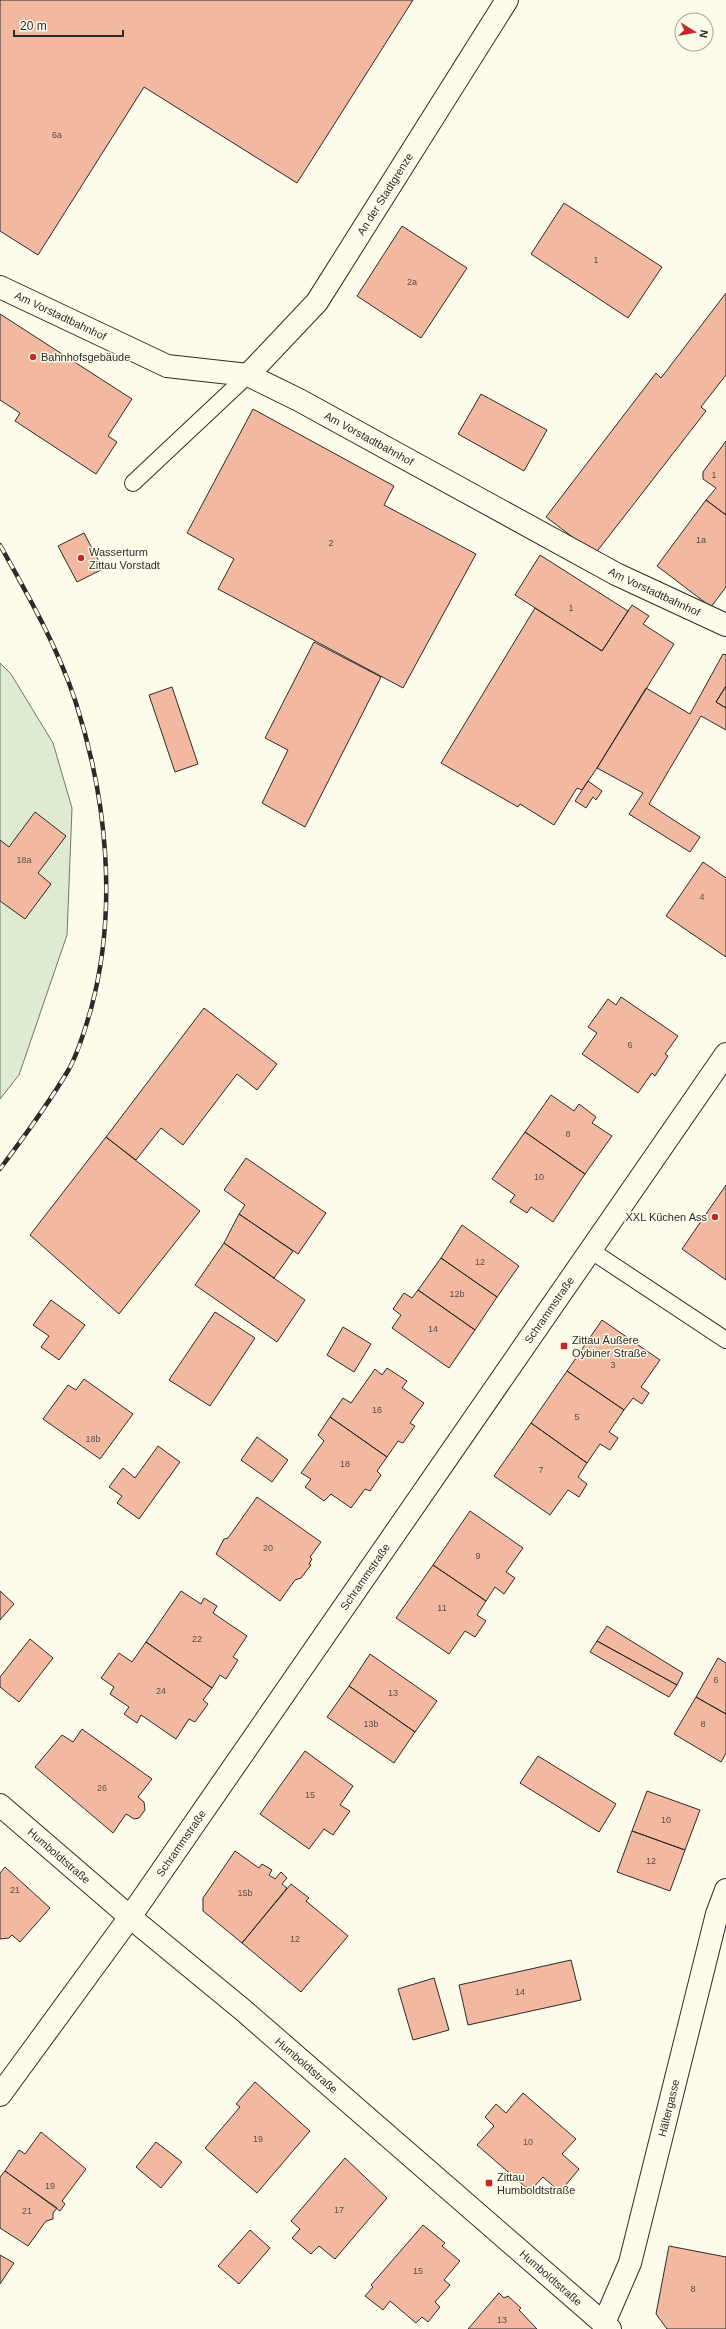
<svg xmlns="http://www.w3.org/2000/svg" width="726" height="2329" viewBox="0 0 726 2329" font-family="Helvetica,sans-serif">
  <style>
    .green { fill: #deebd1; stroke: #74746e }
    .building { fill: #f2b8a0; stroke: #2b2b2b }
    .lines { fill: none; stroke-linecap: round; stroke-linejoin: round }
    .service-casing { stroke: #2b2b2b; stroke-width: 18 }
    .minor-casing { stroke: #2b2b2b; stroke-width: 24 }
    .secondary-casing { stroke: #2b2b2b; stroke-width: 24 }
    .service { stroke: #fdfbea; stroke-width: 16 }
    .minor { stroke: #fdfbea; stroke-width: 22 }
    .secondary { stroke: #fdfbea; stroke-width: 22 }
    .rail-casing { stroke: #2b2b2b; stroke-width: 4.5 }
    .rail { stroke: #fdfbea; stroke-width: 3; stroke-dasharray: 9; stroke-linecap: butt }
    .poi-dot { fill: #c62828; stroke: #fdfbea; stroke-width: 1.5 }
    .labels { text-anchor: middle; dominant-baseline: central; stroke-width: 3; stroke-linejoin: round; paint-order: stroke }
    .number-label { font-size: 9px; fill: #5d4e48 }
    .street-label { font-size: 11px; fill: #2b2b2b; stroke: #fdfbea }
    .poi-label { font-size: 11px; fill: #2b2b2b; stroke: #fdfbea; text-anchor: start }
  </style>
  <rect width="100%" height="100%" fill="#fdfbea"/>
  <!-- green -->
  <path class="green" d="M 0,663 L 11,674 L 53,743 L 72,808 L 67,935 L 19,1075 L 0,1099 Z"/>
  <!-- building -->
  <path class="building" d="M 0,0 L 413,0 L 297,183 L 144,87 L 38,255 L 0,231 Z
    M 564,203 L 662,267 L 628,318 L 531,254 Z
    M 402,226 L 467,268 L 421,338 L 357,296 Z
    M 726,293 L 726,375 L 701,407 L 706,411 L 595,554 L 546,517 L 656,373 L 661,378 Z
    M 0,314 L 132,399 L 108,436 L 117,442 L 96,474 L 15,421 L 20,413 L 0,400 Z
    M 481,394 L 547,430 L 524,471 L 458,434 Z
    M 253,409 L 394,486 L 384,505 L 476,554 L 403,688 L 218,589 L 234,559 L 187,533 Z
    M 726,441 L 726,515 L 706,500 L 716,488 L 703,479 L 703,472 Z
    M 706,500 L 726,515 L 726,587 L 711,607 L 657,566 Z
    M 84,533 L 103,569 L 77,582 L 58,546 Z
    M 540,555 L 628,611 L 602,651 L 515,595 Z
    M 632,605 L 649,616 L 643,624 L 674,644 L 597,768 L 582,790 L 577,788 L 554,825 L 520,804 L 518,807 L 441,763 L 535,608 L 602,651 Z
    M 314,642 L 381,677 L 305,827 L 262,803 L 288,750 L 265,738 Z
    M 723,654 L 726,655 L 726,686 L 716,702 L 726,708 L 726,730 L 701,716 L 649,804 L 700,837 L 690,852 L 629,814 L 643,793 L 597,768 L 646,688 L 690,714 Z
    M 726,686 L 726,708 L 716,702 Z
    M 172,687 L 198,764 L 175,772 L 149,695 Z
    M 588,781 L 602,791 L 596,800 L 593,797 L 586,808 L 575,801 Z
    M 35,812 L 66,836 L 38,873 L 51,884 L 25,919 L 0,901 L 0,840 L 9,847 Z
    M 703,862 L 726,878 L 726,957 L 666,916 Z
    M 621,997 L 678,1036 L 665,1054 L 668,1056 L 655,1076 L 652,1073 L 638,1093 L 582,1054 L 597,1033 L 588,1027 L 608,999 L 616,1005 Z
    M 204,1008 L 277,1064 L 257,1090 L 237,1074 L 183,1145 L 161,1128 L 136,1160 L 106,1137 Z
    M 551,1095 L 574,1111 L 579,1104 L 596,1117 L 592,1123 L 612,1136 L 585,1174 L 525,1132 Z
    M 525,1132 L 585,1174 L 553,1222 L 531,1207 L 527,1213 L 510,1202 L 515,1195 L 492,1179 Z
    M 106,1137 L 200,1211 L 119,1314 L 30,1235 Z
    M 246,1158 L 326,1213 L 298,1254 L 239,1214 L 245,1205 L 224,1190 Z
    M 726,1185 L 726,1280 L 682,1249 Z
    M 239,1214 L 293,1251 L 274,1278 L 224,1243 Z
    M 462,1225 L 519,1266 L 497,1297 L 441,1258 Z
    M 224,1243 L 305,1300 L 277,1342 L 195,1285 Z
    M 441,1258 L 497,1297 L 475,1330 L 418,1290 Z
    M 418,1290 L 475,1330 L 449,1368 L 392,1328 L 401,1315 L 393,1309 L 404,1293 L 412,1298 Z
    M 51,1300 L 85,1325 L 59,1360 L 41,1347 L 49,1336 L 33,1325 Z
    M 215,1312 L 255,1338 L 210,1406 L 169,1380 Z
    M 602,1320 L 660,1360 L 641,1387 L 649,1393 L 642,1404 L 633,1398 L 624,1410 L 567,1371 Z
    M 343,1327 L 371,1344 L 354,1372 L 327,1355 Z
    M 387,1368 L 407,1381 L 402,1388 L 424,1403 L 410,1423 L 415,1426 L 403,1443 L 398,1441 L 387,1457 L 330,1417 L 343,1398 L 351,1403 L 375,1369 L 382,1375 Z
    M 567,1371 L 624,1410 L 609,1432 L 618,1438 L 610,1450 L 600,1444 L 587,1463 L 531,1423 Z
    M 84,1379 L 133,1414 L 100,1459 L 43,1419 L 68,1385 L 76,1390 Z
    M 330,1417 L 387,1457 L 377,1471 L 381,1475 L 370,1491 L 365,1489 L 351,1508 L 331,1494 L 324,1501 L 305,1487 L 311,1479 L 301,1473 L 324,1441 L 318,1435 Z
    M 531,1423 L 587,1463 L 578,1477 L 587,1484 L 579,1497 L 568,1490 L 550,1515 L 494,1476 Z
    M 257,1437 L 288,1460 L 272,1482 L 241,1460 Z
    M 158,1446 L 180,1462 L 139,1519 L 117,1503 L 122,1496 L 109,1487 L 123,1468 L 135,1478 Z
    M 257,1497 L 321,1542 L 310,1557 L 312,1559 L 309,1564 L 311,1565 L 301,1578 L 295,1580 L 280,1601 L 216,1554 L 224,1539 L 228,1538 Z
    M 470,1511 L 523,1548 L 506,1572 L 515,1578 L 504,1594 L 495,1587 L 486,1601 L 433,1565 Z
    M 433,1565 L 486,1601 L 477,1615 L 486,1621 L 475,1637 L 465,1631 L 449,1654 L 396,1618 Z
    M 0,1591 L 14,1604 L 0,1620 Z
    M 181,1591 L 201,1604 L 204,1598 L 217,1606 L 213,1613 L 247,1636 L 233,1657 L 238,1660 L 226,1679 L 220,1675 L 212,1688 L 146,1642 Z
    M 607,1626 L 683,1673 L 677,1685 L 597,1641 Z
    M 30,1639 L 53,1658 L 19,1702 L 0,1687 L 0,1677 Z
    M 597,1641 L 677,1685 L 669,1697 L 590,1652 Z
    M 146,1642 L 212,1688 L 203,1700 L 208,1704 L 195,1722 L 189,1719 L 176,1739 L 141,1715 L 137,1723 L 124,1714 L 129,1707 L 110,1694 L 114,1687 L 101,1678 L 119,1653 L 132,1662 Z
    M 370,1654 L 437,1701 L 415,1732 L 349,1686 Z
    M 718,1658 L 726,1663 L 726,1714 L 696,1697 Z
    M 349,1686 L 415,1732 L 394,1763 L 327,1717 Z
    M 696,1697 L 726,1714 L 726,1753 L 721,1762 L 674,1734 Z
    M 82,1729 L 152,1779 L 138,1797 L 144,1802 L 145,1810 L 139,1818 L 134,1819 L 126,1814 L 113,1833 L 35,1767 L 62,1735 L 73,1742 Z
    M 305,1751 L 353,1786 L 340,1805 L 350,1811 L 333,1835 L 324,1829 L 309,1849 L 260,1814 Z
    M 538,1756 L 616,1804 L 599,1832 L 520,1783 Z
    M 647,1791 L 700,1810 L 685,1850 L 632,1831 Z
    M 632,1831 L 685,1850 L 670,1891 L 617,1872 Z
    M 235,1851 L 259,1868 L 262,1864 L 272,1870 L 269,1875 L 275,1879 L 281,1872 L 287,1878 L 282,1884 L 287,1888 L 242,1943 L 203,1911 L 203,1898 Z
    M 5,1867 L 50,1908 L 20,1942 L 12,1935 L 9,1938 L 0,1939 L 0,1873 Z
    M 291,1884 L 309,1898 L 306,1901 L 348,1936 L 301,1992 L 242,1943 Z
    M 571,1960 L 581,2000 L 468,2025 L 459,1985 Z
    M 434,1978 L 449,2030 L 413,2040 L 398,1989 Z
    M 255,2082 L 310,2131 L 257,2193 L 205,2148 L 240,2107 L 236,2104 Z
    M 523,2093 L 576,2139 L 562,2154 L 579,2169 L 560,2192 L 543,2177 L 530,2191 L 477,2145 L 494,2126 L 485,2117 L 496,2104 L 506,2113 Z
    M 41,2132 L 86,2169 L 62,2201 L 65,2204 L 60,2211 L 5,2171 L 19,2150 L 25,2154 Z
    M 156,2142 L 182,2162 L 161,2188 L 136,2167 Z
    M 345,2158 L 387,2198 L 335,2259 L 319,2246 L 311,2254 L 292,2238 L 300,2229 L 291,2221 Z
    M 5,2171 L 57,2208 L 53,2213 L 53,2219 L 46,2221 L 28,2246 L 0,2228 L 0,2177 Z
    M 423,2225 L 445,2243 L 442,2246 L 460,2261 L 444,2280 L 450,2285 L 435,2302 L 440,2307 L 428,2322 L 422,2317 L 416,2323 L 390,2301 L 383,2310 L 365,2296 L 373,2287 L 371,2285 Z
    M 250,2230 L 270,2248 L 239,2284 L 218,2266 Z
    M 669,2246 L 726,2257 L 726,2329 L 667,2329 L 656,2314 Z
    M 0,2255 L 14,2263 L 0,2284 Z
    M 499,2293 L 504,2298 L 508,2296 L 521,2308 L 519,2310 L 537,2329 L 468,2329 Z"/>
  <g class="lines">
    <defs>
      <path id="service" d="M 133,483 L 248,375
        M 590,1250 L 726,1340"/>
      <g id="minor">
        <path id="s1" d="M 0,287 L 167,366 L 248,375 L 299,400 L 616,574 L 726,625"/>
        <path id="s2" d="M 248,375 L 317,302 L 507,0"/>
        <path id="s3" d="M 604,2323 L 630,2263 L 717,1914 L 726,1890"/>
      </g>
      <g id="secondary">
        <path id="s4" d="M 0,1805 L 130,1917 L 243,2010 L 610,2329"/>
        <path id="s5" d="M 0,2095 L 130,1917 L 726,1054"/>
      </g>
    </defs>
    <!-- service casing -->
    <use href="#service" class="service-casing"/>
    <!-- minor casing -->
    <use href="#minor" class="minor-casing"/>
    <!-- secondary casing -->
    <use href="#secondary" class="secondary-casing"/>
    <!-- service -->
    <use href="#service" class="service"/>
    <!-- minor -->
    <use href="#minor" class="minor"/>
    <!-- secondary -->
    <use href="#secondary" class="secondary"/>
    <defs>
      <path id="rail" d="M 0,545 C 28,595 57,646 75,700 C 107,798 118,909 91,1009 C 85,1029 79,1051 69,1069 C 49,1103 24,1137 0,1169"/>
    </defs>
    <!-- rail casing -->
    <use href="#rail" class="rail-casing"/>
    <!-- rail -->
    <use href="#rail" class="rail"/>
  </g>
  <!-- markers -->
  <g class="poi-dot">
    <circle cx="33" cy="357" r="4"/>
    <circle cx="81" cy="558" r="4"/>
    <circle cx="715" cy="1217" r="4"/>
    <rect x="560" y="1342" width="8" height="8" rx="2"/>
    <rect x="485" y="2179" width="8" height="8" rx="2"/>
  </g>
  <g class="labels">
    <!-- number labels -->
    <g class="number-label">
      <text x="57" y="135">6a</text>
      <text x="596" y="260">1</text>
      <text x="412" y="282">2a</text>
      <text x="714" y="475">1</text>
      <text x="701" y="540">1a</text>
      <text x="331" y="543">2</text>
      <text x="571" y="608">1</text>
      <text x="24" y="860">18a</text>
      <text x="702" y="897">4</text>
      <text x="630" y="1045">6</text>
      <text x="568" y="1134">8</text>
      <text x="539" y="1177">10</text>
      <text x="480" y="1262">12</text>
      <text x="457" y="1294">12b</text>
      <text x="433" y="1329">14</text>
      <text x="613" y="1365">3</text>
      <text x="377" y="1410">16</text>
      <text x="577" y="1417">5</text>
      <text x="93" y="1439">18b</text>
      <text x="345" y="1464">18</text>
      <text x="541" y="1470">7</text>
      <text x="268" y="1548">20</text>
      <text x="478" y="1556">9</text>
      <text x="442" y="1608">11</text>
      <text x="197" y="1639">22</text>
      <text x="716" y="1680">6</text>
      <text x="161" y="1691">24</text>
      <text x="393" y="1693">13</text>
      <text x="371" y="1724">13b</text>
      <text x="703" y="1724">8</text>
      <text x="102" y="1788">26</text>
      <text x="310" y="1795">15</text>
      <text x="666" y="1820">10</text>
      <text x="651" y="1861">12</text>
      <text x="15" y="1890">21</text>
      <text x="245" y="1893">15b</text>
      <text x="295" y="1939">12</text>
      <text x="520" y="1992">14</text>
      <text x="258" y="2139">19</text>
      <text x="528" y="2142">10</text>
      <text x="50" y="2186">19</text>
      <text x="339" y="2210">17</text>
      <text x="27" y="2211">21</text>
      <text x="418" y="2271">15</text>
      <text x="693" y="2289">8</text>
      <text x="502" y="2320">13</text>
    </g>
    <!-- street labels -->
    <g class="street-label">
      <text stroke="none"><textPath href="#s2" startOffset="228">An der Stadtgrenze</textPath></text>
      <text stroke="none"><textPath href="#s1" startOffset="67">Am Vorstadtbahnhof</textPath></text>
      <text stroke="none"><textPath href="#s1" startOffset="403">Am Vorstadtbahnhof</textPath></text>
      <text stroke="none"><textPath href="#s1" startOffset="727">Am Vorstadtbahnhof</textPath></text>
      <text stroke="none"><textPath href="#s5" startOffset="958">Schrammstraße</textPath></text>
      <text stroke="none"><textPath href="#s5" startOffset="634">Schrammstraße</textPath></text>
      <text stroke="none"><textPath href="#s5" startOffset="310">Schrammstraße</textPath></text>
      <text stroke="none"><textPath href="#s4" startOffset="78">Humboldtstraße</textPath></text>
      <text stroke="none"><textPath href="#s4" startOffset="402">Humboldtstraße</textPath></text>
      <text stroke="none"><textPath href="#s3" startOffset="225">Hältergasse</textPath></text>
      <text stroke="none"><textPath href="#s4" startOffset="726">Humboldtstraße</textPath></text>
    </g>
    <!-- poi labels -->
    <g class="poi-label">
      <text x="41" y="357">Bahnhofsgebäude</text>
      <text x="89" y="552">Wasserturm<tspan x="89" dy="13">Zittau Vorstadt</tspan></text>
      <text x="707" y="1217" text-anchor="end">XXL Küchen Ass</text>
      <text x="572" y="1340">Zittau Äußere<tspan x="572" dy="13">Oybiner Straße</tspan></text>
      <text x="497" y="2177">Zittau<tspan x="497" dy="13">Humboldtstraße</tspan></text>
    </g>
  </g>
  <!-- north arrow -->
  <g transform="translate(694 32) rotate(101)"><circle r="19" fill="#fdfbea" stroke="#a9a89e"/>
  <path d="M0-3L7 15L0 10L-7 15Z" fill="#c62828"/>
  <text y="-6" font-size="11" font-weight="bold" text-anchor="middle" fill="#2b2b2b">N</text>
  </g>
  <!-- scale -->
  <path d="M14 30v6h109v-6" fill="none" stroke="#2b2b2b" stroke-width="2"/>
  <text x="20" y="30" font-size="12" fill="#2b2b2b" stroke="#fdfbea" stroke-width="3" paint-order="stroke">20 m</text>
</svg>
